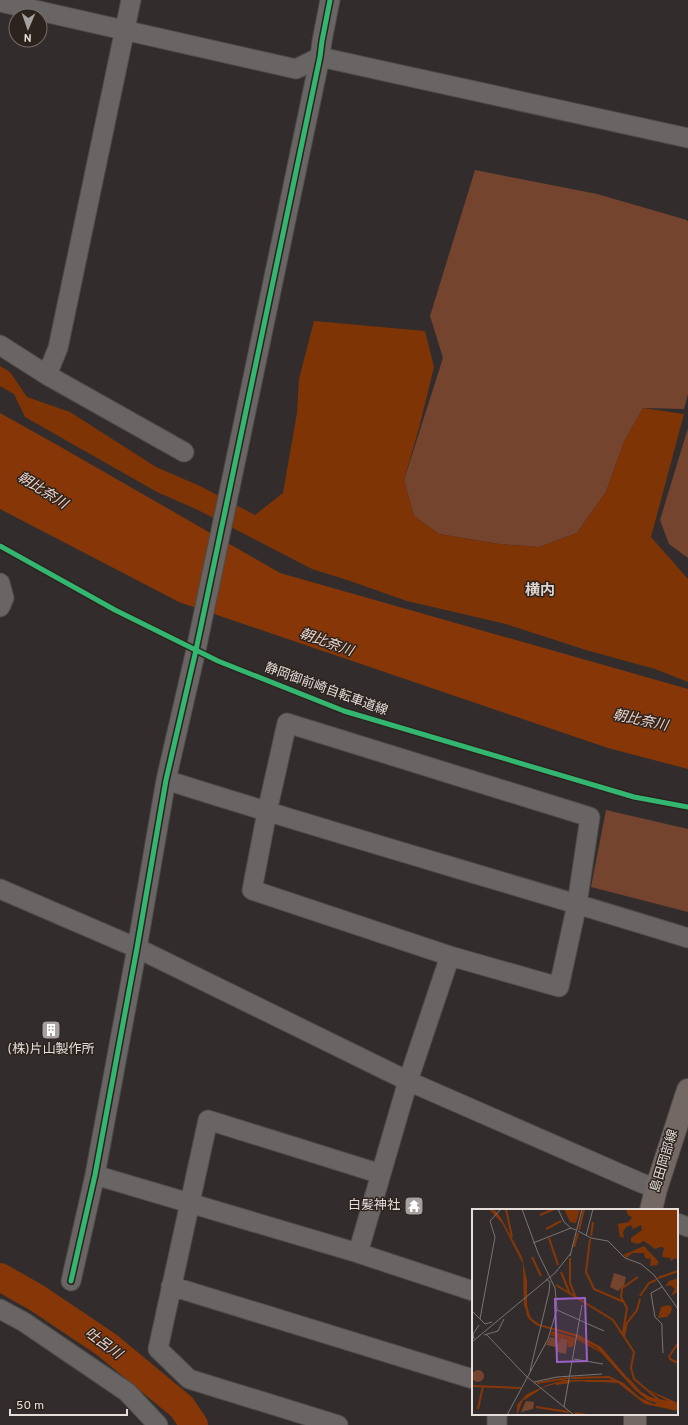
<svg xmlns="http://www.w3.org/2000/svg" width="688" height="1425" viewBox="0 0 688 1425" font-family="Overpass,'Noto Sans JP',sans-serif">
  <style>
    .green { fill: #75442f }
    .forest { fill: #7f3406 }
    .water { fill: #873707 }
    .lines { fill: none; stroke-linecap: round; stroke-linejoin: round }
    .river { stroke: #873707; stroke-width: 28 }
    .minor-casing { stroke: #4f4b48; stroke-width: 21 }
    .major-casing { stroke: #4f4b48; stroke-width: 24 }
    .minor { stroke: #696564; stroke-width: 19 }
    .major { stroke: #736863; stroke-width: 22 }
    .cycleway-casing { stroke: #2c231e; stroke-width: 8 }
    .cycleway { stroke: #33b770; stroke-width: 5 }
    .labels { text-anchor: middle; dominant-baseline: central; stroke-width: 3; stroke-linejoin: round; paint-order: stroke }
    .street-label { font-size: 13px; fill: #e5dedb; stroke: #2c231e }
    .poi-label { font-size: 13px; fill: #e5dedb; stroke: #2c231e }
    .water-label { font-size: 14px; font-style: italic; fill: #f0d7cc; stroke: #2c231e }
    .quarter-label { font-size: 15px; font-weight: bold; fill: #e0d2cd; stroke: #2c231e }
    .inset-river { fill: none; stroke: #873707; stroke-width: 2 }
    .inset-road { fill: none; stroke: #7a7472; stroke-width: 1 }
    .view { fill: #9b61c7; fill-opacity: 0.15; stroke: #9b61c7; stroke-width: 2 }
    .inset-edge { fill: none; stroke: #e5dedb; stroke-width: 2 }
  </style>
  <rect width="100%" height="100%" fill="#322d2c"/>
  <!-- green -->
  <path class="green" d="M 475,170 L 597,194 L 687,220 L 688,222 L 688,394 L 684,409 L 643,408 L 624,442 L 606,492 L 577,533 L 539,547 L 499,544 L 439,534 L 414,516 L 404,480 L 443,358 L 430,316 Z
    M 688,428 L 688,558 L 669,544 L 660,520 Z
    M 606,810 L 688,829 L 688,912 L 591,887 Z"/>
  <!-- forest -->
  <path class="forest" d="M 314,321 L 425,331 L 434,367 L 419,428 L 404,480 L 414,516 L 439,534 L 499,544 L 539,547 L 577,533 L 606,492 L 624,442 L 643,408 L 684,414 L 651,537 L 688,579 L 688,682 L 655,669 L 586,650 L 506,624 L 407,601 L 350,581 L 312,569 L 198,510 L 157,492 L 25,417 L 14,394 L 0,386 L 0,366 L 10,372 L 27,397 L 70,412 L 156,467 L 200,486 L 255,515 L 283,493 L 297,413 L 299,379 Z"/>
  <!-- water -->
  <path class="water" d="M 0,413 L 59,446 L 280,573 L 688,689 L 688,769 L 608,748 L 179,602 L 0,509 Z"/>
  <g class="lines">
    <!-- river -->
    <path class="river" d="M 0,1277 L 37,1298 L 107,1345 L 182,1407 L 194,1425"/>
    <defs>
      <path id="minor" d="M 0,2 L 296,69 L 320,57 L 688,138
        M 0,345 L 47,375 L 184,452
        M 47,375 L 58,348 L 131,0
        M 0,583 L 4,598 L 0,607
        M 287,723 L 590,817 L 577,904 L 559,987 L 450,956 L 252,890 L 267,812 Z
        M 166,780 C 339,835 514,884 688,938
        M 0,889 L 137,948 L 408,1081 L 632,1179 L 656,1189
        M 95,1175 L 358,1253 L 473,1291
        M 677,1223 L 688,1227
        M 358,1253 L 408,1081 L 450,956
        M 71,1281 L 95,1175 L 137,948 L 166,780 L 196,650 L 320,57 L 322,41 L 330,0
        M 171,1286 L 473,1379
        M 0,1309 L 24,1322 L 127,1392 L 158,1425
        M 338,1425 L 189,1379 L 158,1349 L 208,1120 L 381,1174
        M 497,1425 L 497,1414"/>
      <path id="major" d="M 651,1210 L 656,1189 L 688,1090
        M 635,1414 L 635,1425"/>
    </defs>
    <!-- minor casing -->
    <use href="#minor" class="minor-casing"/>
    <!-- major casing -->
    <use href="#major" class="major-casing"/>
    <!-- minor -->
    <use href="#minor" class="minor"/>
    <!-- major -->
    <use href="#major" class="major"/>
    <defs>
      <path id="cycleway" d="M 0,546 L 115,610 L 218,661 L 344,711 L 634,797 L 688,807
        M 71,1281 L 95,1175 L 137,948 L 166,780 L 196,650 L 320,57 L 322,41 L 330,0"/>
    </defs>
    <!-- cycleway casing -->
    <use href="#cycleway" class="cycleway-casing"/>
    <!-- cycleway -->
    <use href="#cycleway" class="cycleway"/>
  </g>
  <!-- icons -->
  <defs>
    <symbol id="building-square" viewBox="-11 -11 22 22"><rect x="-9" y="-9" width="18" height="18" rx="4" fill="#a6a09e" stroke="#2c231e"/><path d="M-4-6H4V6H1V3H-1V6H-4ZM-2.5-4.3h1.7v1.8h-1.7ZM.8-4.3h1.7v1.8H.8ZM-2.5-1h1.7V.8h-1.7ZM.8-1h1.7V.8H.8Z" fill="#fff"/></symbol>
    <symbol id="temple-square" viewBox="-11 -11 22 22"><rect x="-9" y="-9" width="18" height="18" rx="4" fill="#a6a09e" stroke="#2c231e"/><path d="M0-6L5-2H3V0L6.5 2.5H4V6H1.5V3h-3V6H-4V2.5H-6.5L-3 0V-2H-5Z" fill="#fff"/></symbol>
  </defs>
  <g fill-rule="evenodd">
    <use href="#building-square" x="40" y="1019" width="22" height="22"/>
    <use href="#temple-square" x="403" y="1195" width="22" height="22"/>
  </g>
  <g class="labels">
    <!-- street labels -->
    <g class="street-label">
      <text transform="translate(326 690) rotate(20)">静岡御前崎自転車道線</text>
      <text transform="translate(665 1161) rotate(-73)">島田岡部線</text>
    </g>
    <!-- poi labels -->
    <g class="poi-label">
      <text x="51" y="1050">(株)片山製作所</text>
      <text x="400" y="1206" text-anchor="end">白髪神社</text>
    </g>
    <!-- water labels -->
    <g class="water-label">
      <text transform="translate(42 491) rotate(32)">朝比奈川</text>
      <text transform="translate(326 643) rotate(20)">朝比奈川</text>
      <text transform="translate(640 721) rotate(12)">朝比奈川</text>
      <text transform="translate(103 1344) rotate(36)">吐呂川</text>
    </g>
    <!-- quarter labels -->
    <g class="quarter-label">
      <text x="540" y="591">横内</text>
    </g>
  </g>
  <!-- overview -->
  <g transform="translate(472 1209)">
    <rect width="206" height="206" fill="#322d2c"/>
    <path d="M 142,64 L 154,68 L 152,76 L 146,82 L 138,78 ZM 78,128 L 85,129 L 85,135 L 89,129 L 96,130 L 94,145 L 85,143 L 84,138 L 74,136 ZM0 167a6 6 0 1 1 12 0a6 6 0 1 1-12 0ZM 54,192 L 62,193 L 61,200 L 49,203 Z" fill="#75442f"/>
    <path d="M 92,0 L 108,0 L 104,14 L 98,13 ZM 154,0 L 206,0 L 206,51 L 203,49 L 199,52 L 198,49 L 190,48 L 192,39 L 189,38 L 183,40 L 172,32 L 166,35 L 159,33 L 159,29 L 170,21 L 169,16 L 161,20 L 159,16 L 154,18 L 151,23 L 152,29 L 148,28 L 146,15 L 157,13 L 160,8 L 156,6 ZM 172,37 L 187,53 L 185,56 L 178,57 L 179,50 L 173,49 L 172,44 L 160,44 L 155,49 L 151,46 ZM 206,69 L 206,83 L 199,87 L 203,80 L 198,76 L 193,78 L 197,72 ZM 196,96 L 200,98 L 199,103 L 195,108 L 186,109 L 189,98 ZM 80,122 L 108,130 L 121,137 L 127,142 L 129,144 L 104,130 L 101,138 L 96,138 L 95,129 L 89,129 L 85,135 L 86,129 L 78,126 Z" fill="#7f3406"/>
    <path d="M 17,0 L 24,2 L 29,9 L 50,48 L 55,72 L 55,98 L 59,109 L 67,115 L 107,126 L 129,138 L 165,180 L 178,188 L 196,192 L 172,179 L 206,194 L 206,202 L 173,195 L 146,174 L 116,172 L 90,173 L 72,178 L 51,191 L 45,206 L 45,196 L 55,185 L 75,176 L 92,171 L 141,171 L 155,177 L 167,188 L 182,195 L 185,194 L 175,191 L 163,181 L 124,138 L 102,127 L 64,116 L 57,110 L 55,105 L 54,91 L 54,101 L 52,97 L 51,55 L 30,14 Z" fill="#873707"/>
    <path class="inset-river" d="M 34,0 L 40,28M 68,6 L 82,0M 74,20 L 89,12M 107,21 L 112,0M 119,27 L 121,13M 77,29 L 86,56M 118,30 L 114,63 L 122,80 L 152,93M 102,38 L 106,24M 60,48 L 69,67M 98,49 L 98,74 L 103,87M 89,63 L 98,85M 186,69 L 206,62M 84,76 L 141,111 L 162,143 L 159,159 L 162,170 L 187,191M 150,79 L 149,88 L 155,99 L 151,124M 150,79 L 166,68M 168,87 L 177,74 L 184,71M 53,89 L 56,107M 152,127 L 155,114 L 165,101 L 168,90M 197,146 L 198,150 L 206,154M 198,146 L 206,134M 99,169 L 137,168 L 153,176M 155,169 L 168,183M 113,172 L 132,172M 65,174 L 96,169M 84,175 L 98,173M 0,177 L 49,179M 52,190 L 66,181M 64,198 L 97,203M 6,200 L 11,177M 103,204 L 115,206"/>
    <path class="inset-road" d="M 86,0 L 92,13 L 99,19M 106,22 L 119,29 L 136,32 L 153,49 L 169,55 L 182,66 L 206,100M 114,27 L 121,0M 61,34 L 99,19 L 104,21M 98,47 L 110,0M 190,78 L 179,84 L 183,108 L 190,115 L 190,123M 85,101 L 132,122M 0,102 L 13,115 L 20,113M 8,110 L 23,28 L 18,12 L 28,1M 190,123 L 191,144M 14,125 L 54,167 L 102,206M 12,126 L 26,122 L 32,110M 2,130 L 1,125 L 7,116M 0,133 L 83,64 L 99,44M 102,150 L 131,155M 58,162 L 77,83 L 78,73 L 74,70M 62,173 L 85,168 L 130,165M 92,198 L 110,96M 35,206 L 76,130 L 85,100 L 83,79 L 66,44 L 50,0"/>
    <path class="view" d="M 113,89 L 115,152 L 85,153 L 83,90 Z"/>
    <rect width="206" height="206" class="inset-edge"/>
  </g>
  <!-- north arrow -->
  <g transform="translate(28 28) rotate(182)"><circle r="19" fill="#2c231e" stroke="#766e6a"/>
  <path d="M0-3L7 15L0 10L-7 15Z" fill="#a6a09e"/>
  <text y="-6" font-size="11" font-weight="bold" text-anchor="middle" fill="#e5dedb">N</text>
  </g>
  <!-- scale -->
  <path d="M10 1409v6h117v-6" fill="none" stroke="#e5dedb" stroke-width="2"/>
  <text x="16" y="1409" font-size="12" fill="#e5dedb" stroke="#2c231e" stroke-width="3" paint-order="stroke">50 m</text>
</svg>
